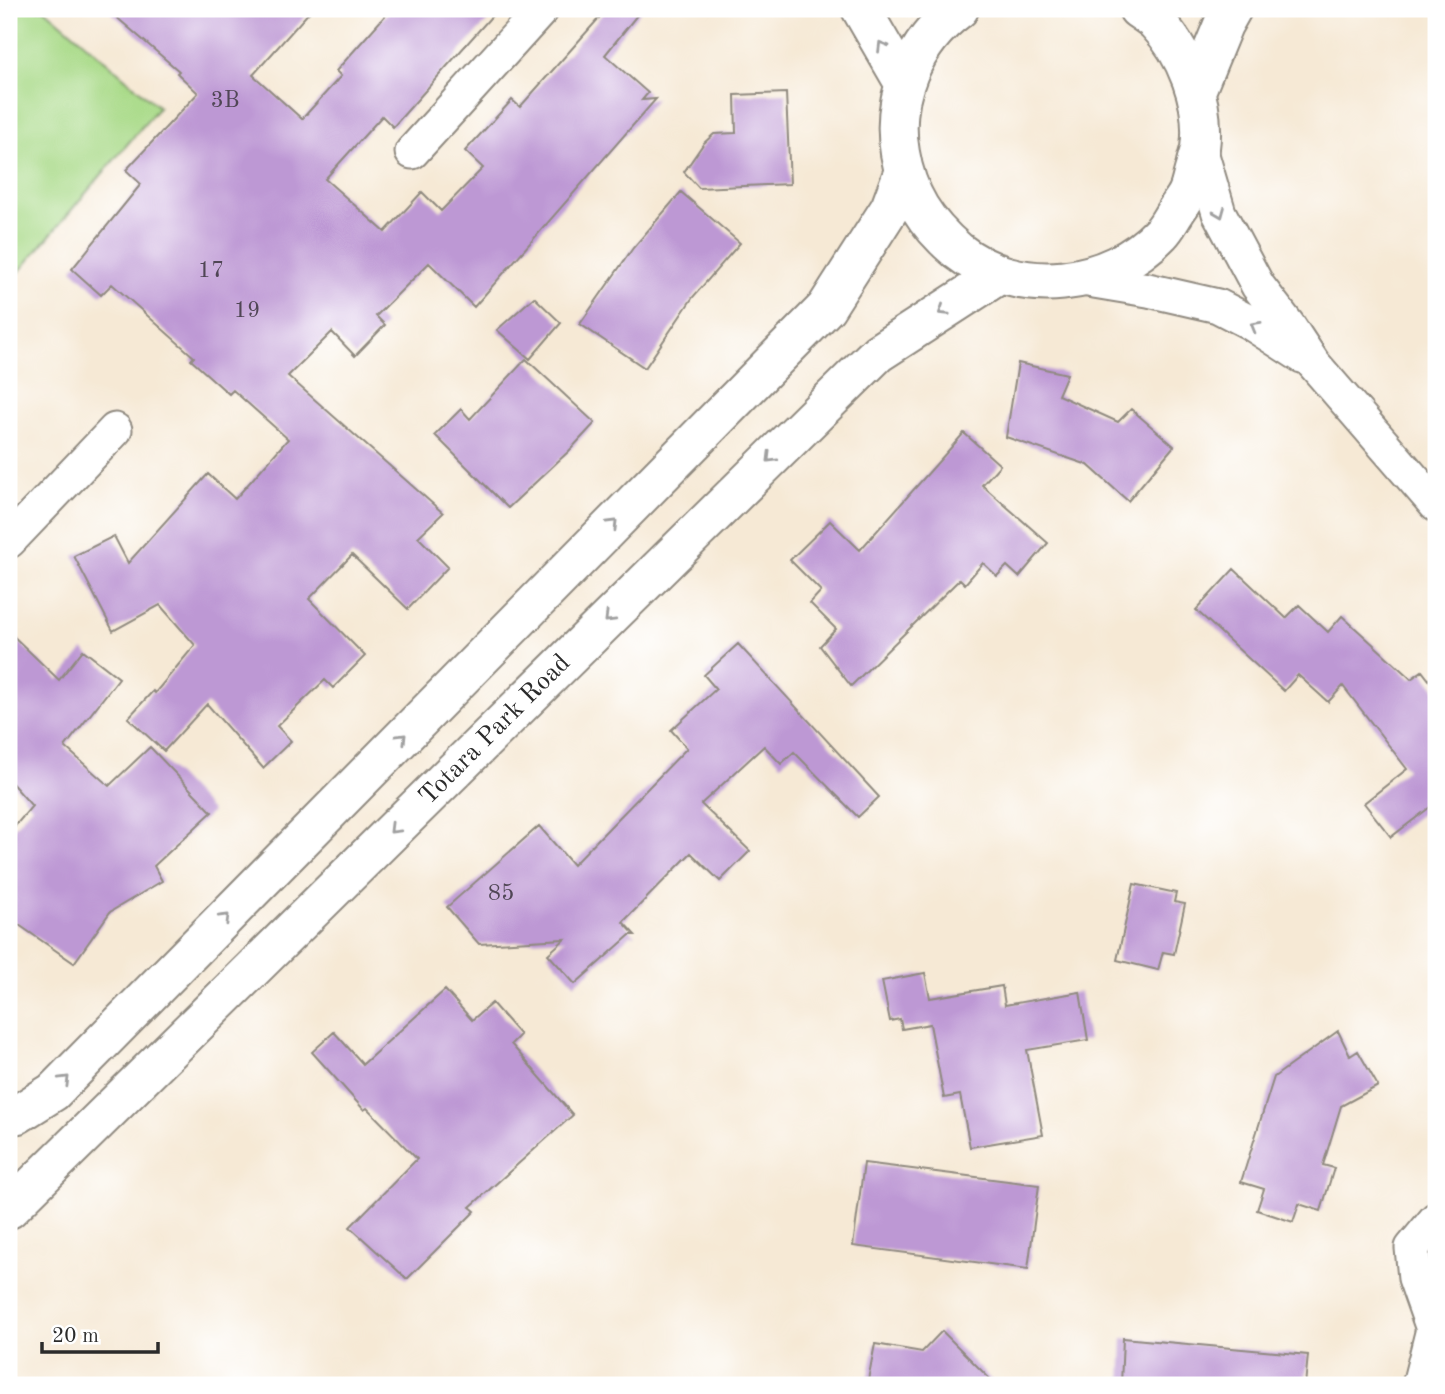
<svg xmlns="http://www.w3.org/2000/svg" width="1445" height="1394" viewBox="0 0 1445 1394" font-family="'Old Standard TT',serif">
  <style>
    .green { fill: #a9da88; stroke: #6a825a; stroke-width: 2 }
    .building { fill: #bd98d4 }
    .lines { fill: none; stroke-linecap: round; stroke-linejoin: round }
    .street-casing { stroke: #908a80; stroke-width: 37 }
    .secondary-casing { stroke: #908a80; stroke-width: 42 }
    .street { stroke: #fff; stroke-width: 33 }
    .secondary { stroke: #fff; stroke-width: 38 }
    .oneway { stroke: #a0a0a0 }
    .labels { text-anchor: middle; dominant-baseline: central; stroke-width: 6; stroke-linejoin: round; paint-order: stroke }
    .number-label { font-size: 23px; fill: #504655 }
    .street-label { font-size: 26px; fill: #2b2b2b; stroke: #fff }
  </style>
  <rect width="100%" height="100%" fill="#fff"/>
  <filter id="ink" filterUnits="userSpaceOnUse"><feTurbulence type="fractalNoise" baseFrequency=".0143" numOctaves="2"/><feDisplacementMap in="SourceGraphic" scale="14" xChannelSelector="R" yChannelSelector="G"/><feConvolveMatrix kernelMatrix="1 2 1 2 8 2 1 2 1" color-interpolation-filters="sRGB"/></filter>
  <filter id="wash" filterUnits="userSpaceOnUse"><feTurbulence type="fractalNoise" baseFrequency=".00686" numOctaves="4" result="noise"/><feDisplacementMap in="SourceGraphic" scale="28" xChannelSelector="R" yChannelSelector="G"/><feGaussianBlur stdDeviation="1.57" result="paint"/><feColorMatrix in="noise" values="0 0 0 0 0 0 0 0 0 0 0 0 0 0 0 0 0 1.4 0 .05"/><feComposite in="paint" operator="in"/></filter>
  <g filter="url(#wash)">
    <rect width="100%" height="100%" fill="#f6e9d5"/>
    <!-- green -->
    <path class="green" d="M 9,9 L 45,9 L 159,107 L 18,273 L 9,266 Z"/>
    <g id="blocks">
      <!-- building -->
      <path class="building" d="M 107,9 L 312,9 L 253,75 L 302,119 L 341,76 L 336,71 L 391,9 L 498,9 L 393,127 L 382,116 L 325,179 L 385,232 L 422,192 L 441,211 L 483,168 L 465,151 L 512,100 L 520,107 L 607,9 L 642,9 L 605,55 L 648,93 L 642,100 L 656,99 L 474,307 L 429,263 L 376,316 L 385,325 L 355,356 L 332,332 L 288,376 L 443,513 L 418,537 L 448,567 L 408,609 L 352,555 L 309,599 L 365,656 L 333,688 L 325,680 L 277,726 L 291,741 L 263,768 L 207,704 L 164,751 L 128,718 L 153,691 L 155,693 L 195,645 L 160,605 L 113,631 L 74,556 L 114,536 L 128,563 L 208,474 L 235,499 L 288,439 L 233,390 L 229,394 L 191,360 L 194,357 L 112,284 L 101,295 L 72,269 L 141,184 L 126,170 L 198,93 L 177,73 L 179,71 Z
        M 786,93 L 790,184 L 699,188 L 684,172 L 704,143 L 714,134 L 736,133 L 735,95 Z
        M 681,192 L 740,243 L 693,297 L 645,368 L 580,324 L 633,248 Z
        M 534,297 L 561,323 L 530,359 L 497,330 Z
        M 526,359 L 595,423 L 569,451 L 508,508 L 435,435 L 461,409 L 470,419 Z
        M 1018,363 L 1067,374 L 1058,395 L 1118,422 L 1131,409 L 1174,446 L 1128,501 L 1088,465 L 1006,437 Z
        M 964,433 L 1000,465 L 982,485 L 1048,543 L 1019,577 L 1007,566 L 997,576 L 983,563 L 965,584 L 960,579 L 851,686 L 820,646 L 836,629 L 810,603 L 821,591 L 790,560 L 830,521 L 860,550 Z
        M 1234,569 L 1286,618 L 1299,605 L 1328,632 L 1342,616 L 1411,679 L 1422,671 L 1436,689 L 1436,806 L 1434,804 L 1391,837 L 1364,803 L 1407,769 L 1343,686 L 1328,702 L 1298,675 L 1284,691 L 1196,610 Z
        M 9,632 L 59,680 L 83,650 L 119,678 L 65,747 L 109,786 L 150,747 L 212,812 L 154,866 L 162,881 L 110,912 L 74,963 L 9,918 L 9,833 L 32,806 L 9,780 Z
        M 738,644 L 879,797 L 858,817 L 794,752 L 781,764 L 764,746 L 701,804 L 750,851 L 720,881 L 691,853 L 623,922 L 635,935 L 630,935 L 575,984 L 548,954 L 565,939 L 479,944 L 447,907 L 539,826 L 573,865 L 687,748 L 671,730 L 716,689 L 704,675 Z
        M 1134,884 L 1176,893 L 1174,902 L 1185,904 L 1174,954 L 1163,952 L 1158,970 L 1117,960 Z
        M 925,973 L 930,998 L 1002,986 L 1005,1005 L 1080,992 L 1088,1040 L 1027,1050 L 1043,1135 L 970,1147 L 960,1095 L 944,1098 L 930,1024 L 902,1029 L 900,1019 L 890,1021 L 882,981 Z
        M 445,990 L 472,1020 L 492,1003 L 520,1035 L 511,1044 L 573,1115 L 470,1207 L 475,1211 L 407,1279 L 350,1227 L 417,1159 L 367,1108 L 364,1110 L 312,1052 L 334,1032 L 363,1064 Z
        M 1338,1031 L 1350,1056 L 1358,1051 L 1378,1086 L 1341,1106 L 1323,1165 L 1334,1168 L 1321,1211 L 1299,1204 L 1293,1222 L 1257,1210 L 1264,1189 L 1241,1182 L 1274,1077 Z
        M 864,1163 L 1039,1185 L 1028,1269 L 853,1246 Z
        M 942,1331 L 996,1385 L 867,1385 L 875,1344 L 922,1352 Z
        M 1123,1338 L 1308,1355 L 1305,1385 L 1121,1385 Z"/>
    </g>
  </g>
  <g filter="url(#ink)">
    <use href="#blocks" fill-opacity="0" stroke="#908a80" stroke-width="2"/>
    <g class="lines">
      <defs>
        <path id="street" d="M 1200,148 L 1219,213 L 1258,286 L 1288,325 L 1313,363 L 1436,505
          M 412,152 L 542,9
          M 1082,279 L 1148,290 L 1218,306 L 1249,322 L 1302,356
          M 9,541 L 115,430
          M 1433,1329 L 1415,1278 L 1412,1248 L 1436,1219
          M 1419,1385 L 1433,1329 L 1436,1326"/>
        <path id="secondary" d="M 861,9 L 904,83
          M 959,9 C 914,42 890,98 900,153 C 907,195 926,224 958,251 C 1018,299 1109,288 1161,233 C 1167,227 1171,218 1176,211 C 1179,206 1184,200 1187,194 C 1191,186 1192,176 1195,168 C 1196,161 1199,154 1200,148 C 1206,104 1186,52 1155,21 C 1150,17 1144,13 1138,9
          M 1196,91 L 1223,25 L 1232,9
          M 9,1116 L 18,1114 L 53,1092 L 826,308 L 890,208 L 903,173
          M 9,1209 L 878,353 L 1000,274"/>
      </defs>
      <!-- street casing -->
      <use href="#street" class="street-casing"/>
      <!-- secondary casing -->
      <use href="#secondary" class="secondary-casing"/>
      <!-- street -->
      <use href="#street" class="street"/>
      <!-- secondary -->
      <use href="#secondary" class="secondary"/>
    </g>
    <!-- one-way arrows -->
    <defs><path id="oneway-chevron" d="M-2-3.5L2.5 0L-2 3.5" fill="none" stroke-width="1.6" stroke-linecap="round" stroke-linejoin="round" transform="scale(1.75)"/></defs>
    <g class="oneway">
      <use href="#oneway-chevron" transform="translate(882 46) rotate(-121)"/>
      <use href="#oneway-chevron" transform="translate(1220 213) rotate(68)"/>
      <use href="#oneway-chevron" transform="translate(943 311) rotate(147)"/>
      <use href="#oneway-chevron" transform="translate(1255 326) rotate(-150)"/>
      <use href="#oneway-chevron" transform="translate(771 458) rotate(135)"/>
      <use href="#oneway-chevron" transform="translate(613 524) rotate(-45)"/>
      <use href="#oneway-chevron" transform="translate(609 618) rotate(135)"/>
      <use href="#oneway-chevron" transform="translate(402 738) rotate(-45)"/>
      <use href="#oneway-chevron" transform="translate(394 829) rotate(135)"/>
      <use href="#oneway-chevron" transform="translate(225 918) rotate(-45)"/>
      <use href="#oneway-chevron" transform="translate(65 1080) rotate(-45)"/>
    </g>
  </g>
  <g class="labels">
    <!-- number labels -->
    <g class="number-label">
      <text x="225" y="100">3B</text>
      <text x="211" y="270">17</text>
      <text x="247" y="310">19</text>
      <text x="501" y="893">85</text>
    </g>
    <!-- street labels -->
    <g class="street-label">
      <text transform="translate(495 730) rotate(-45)">Totara Park Road</text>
    </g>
  </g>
  <!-- margin -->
  <rect width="1445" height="1394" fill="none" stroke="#fff" stroke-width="35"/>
  <!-- scale -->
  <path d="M42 1342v10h116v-10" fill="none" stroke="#2b2b2b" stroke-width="3.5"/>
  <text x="52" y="1342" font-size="21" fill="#2b2b2b" stroke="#ffffff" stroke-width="5" paint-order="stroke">20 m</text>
</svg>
